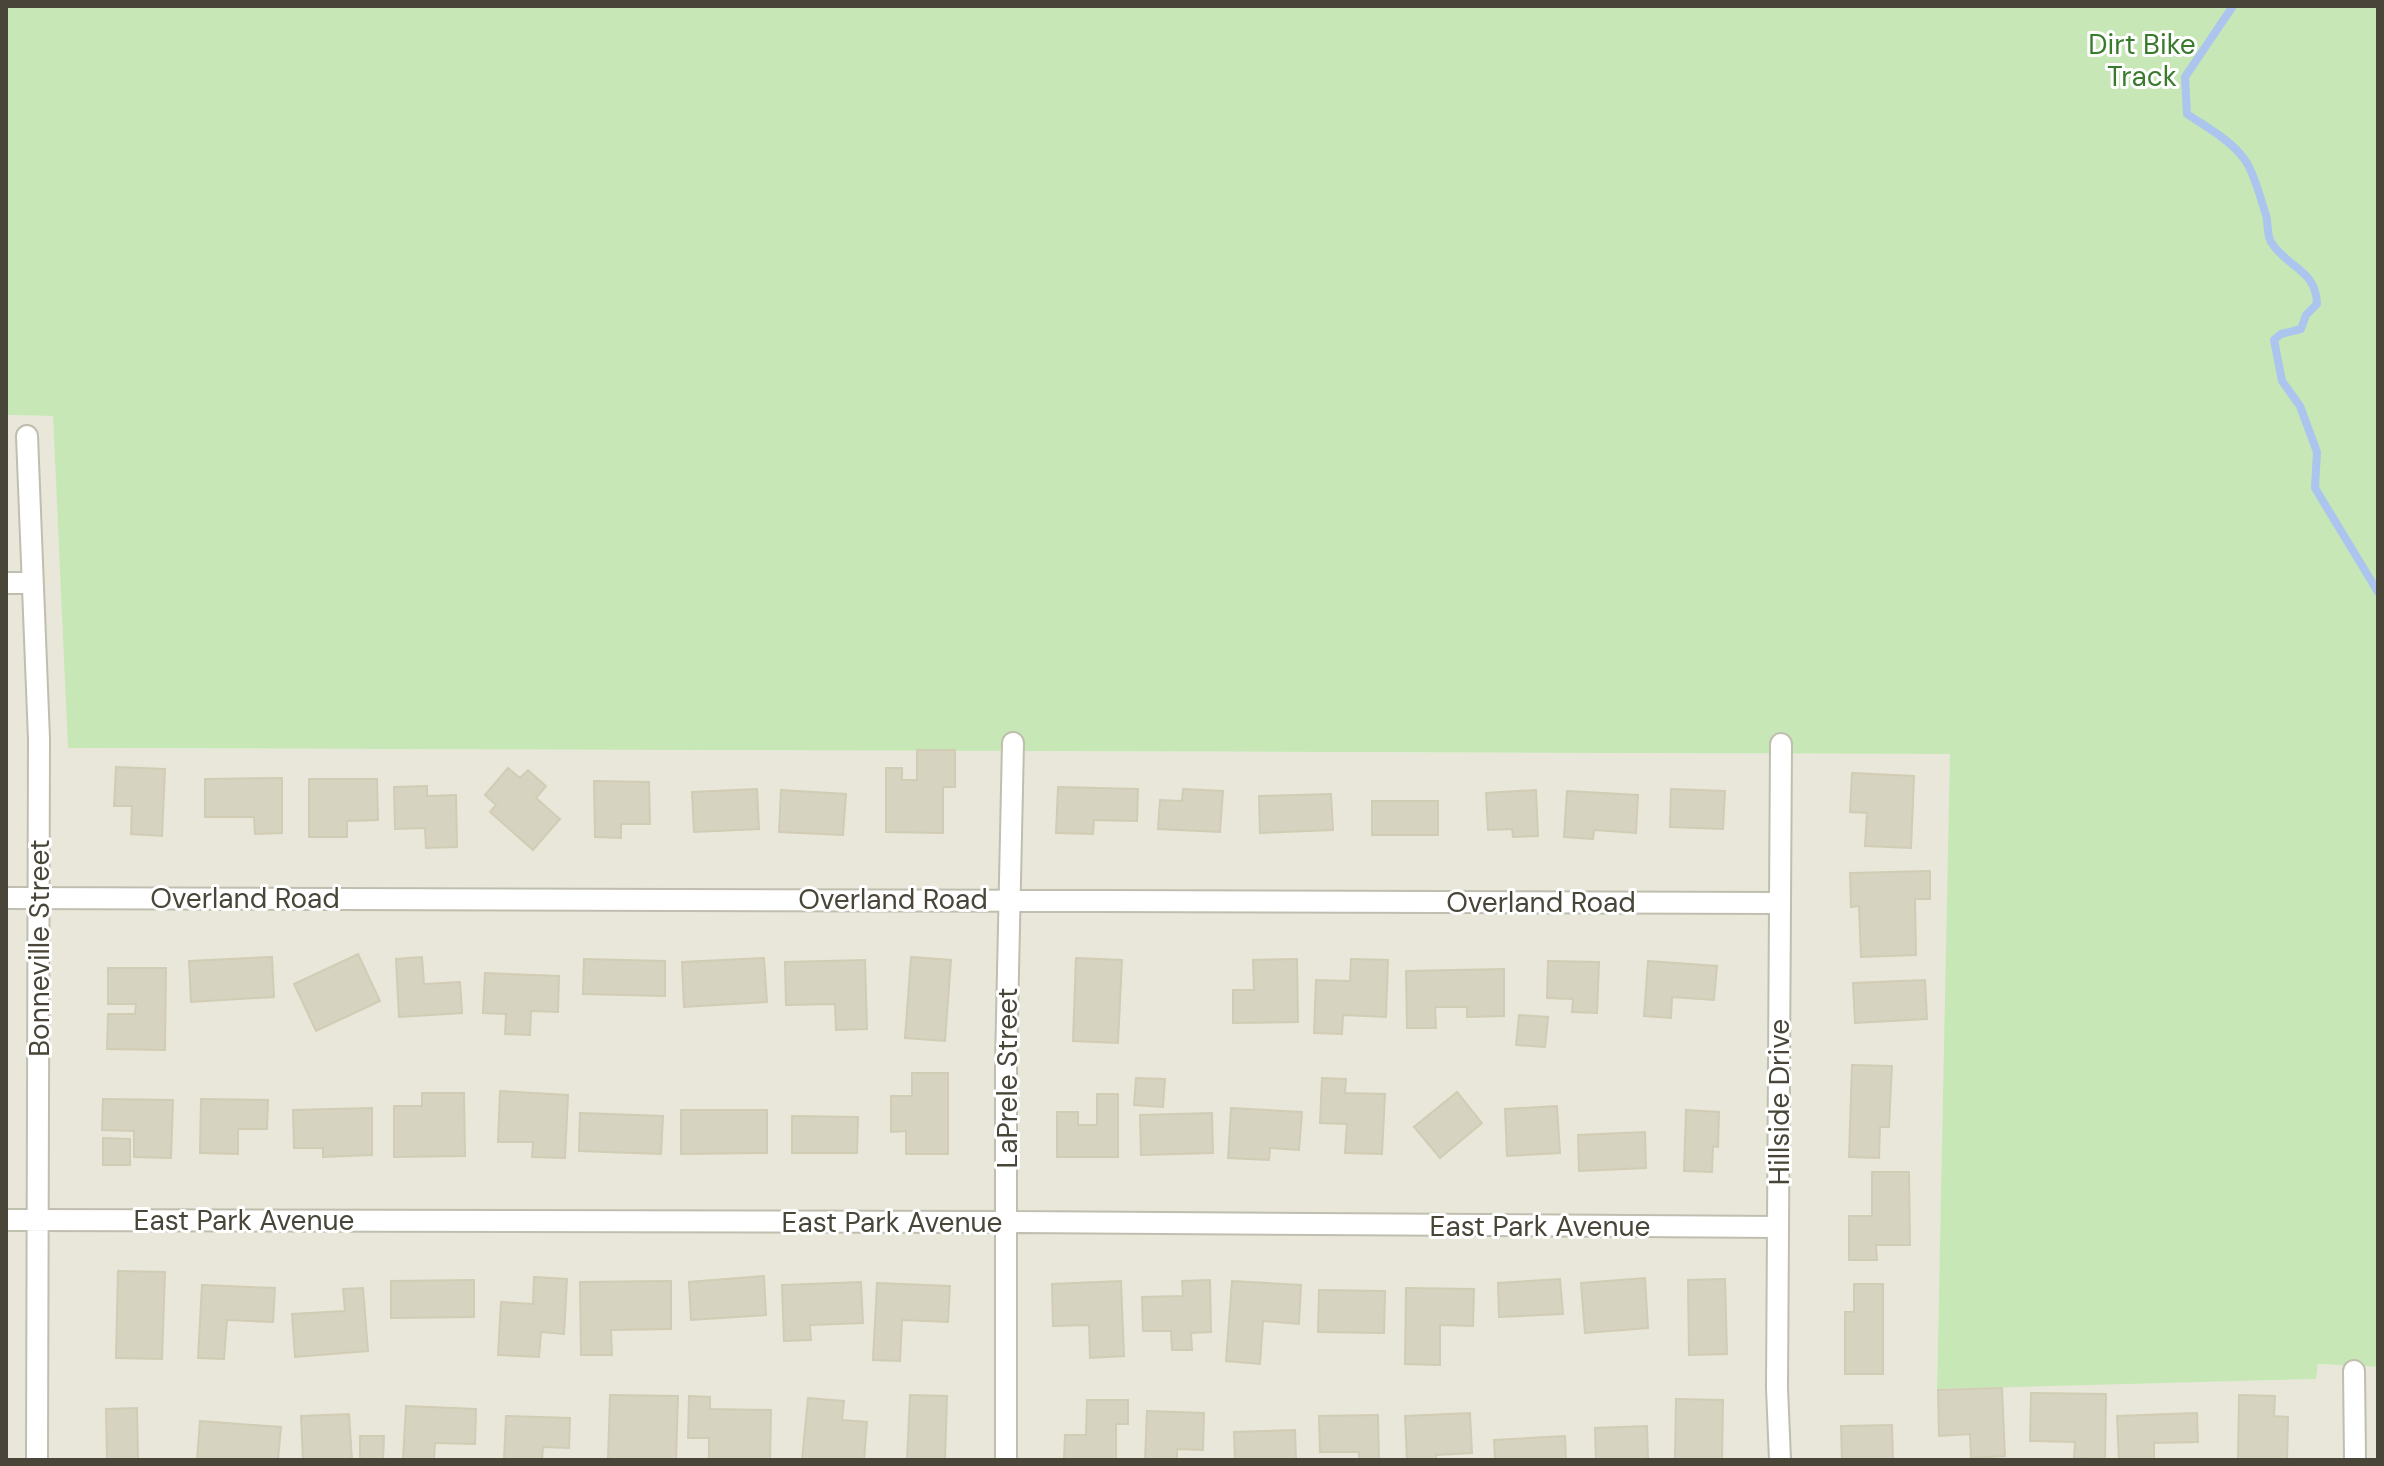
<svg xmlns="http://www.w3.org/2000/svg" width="2384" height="1466" viewBox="0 0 2384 1466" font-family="'DM Sans',sans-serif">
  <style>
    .residential { fill: #e9e7da }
    .green { fill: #c7e7b6 }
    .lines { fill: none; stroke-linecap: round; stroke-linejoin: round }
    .stream { stroke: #abc5ef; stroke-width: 8 }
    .building { fill: #d6d3c1; stroke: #d1ccb4; stroke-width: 2 }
    .minor-casing { stroke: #c0beae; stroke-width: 24 }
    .minor { stroke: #fff; stroke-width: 20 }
    .labels { text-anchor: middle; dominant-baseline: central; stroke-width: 6; stroke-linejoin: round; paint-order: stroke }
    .park-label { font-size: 28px; fill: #3a7a2d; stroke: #fff }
    .street-label { font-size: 28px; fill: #494639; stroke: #fff }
  </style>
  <rect width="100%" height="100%" fill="#f5f4eb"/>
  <!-- residential -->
  <path class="residential" d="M 6,415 L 53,416 L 69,748 L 1951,754 L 1937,1388 L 2315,1379 L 2318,1364 L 2378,1367 L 2378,1460 L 6,1460 Z"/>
  <!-- green -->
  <path class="green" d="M 6,6 L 2378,6 L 2378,1367 L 2318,1364 L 2316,1379 L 1937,1389 L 1950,754 L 68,748 L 53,416 L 6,415 Z"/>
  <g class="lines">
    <!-- stream -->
    <path class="stream" d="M 2233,6 L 2185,77 L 2187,114 C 2206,127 2231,140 2245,160 C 2254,173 2260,196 2265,212 C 2269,221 2266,233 2271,242 C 2287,268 2316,269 2317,304 L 2306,315 L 2301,329 L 2281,334 L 2274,340 L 2282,381 L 2300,406 L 2317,452 L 2315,488 L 2378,592"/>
  </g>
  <!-- building -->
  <path class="building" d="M 917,750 L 955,750 L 955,787 L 943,787 L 943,833 L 886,832 L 886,768 L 902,768 L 902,780 L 917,780 Z
    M 116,767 L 165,769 L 162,836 L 131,834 L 132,806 L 114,806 Z
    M 508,768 L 520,778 L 528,770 L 546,786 L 536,798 L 560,819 L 533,850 L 490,812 L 496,805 L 485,795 Z
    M 1852,773 L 1914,776 L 1911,848 L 1865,846 L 1867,813 L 1850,812 Z
    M 282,778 L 282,833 L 255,834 L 254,817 L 205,817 L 205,779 Z
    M 309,779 L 377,779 L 378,820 L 347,821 L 347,837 L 309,837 Z
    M 594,781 L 649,782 L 650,824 L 621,824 L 621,838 L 595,837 Z
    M 427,786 L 427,796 L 456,795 L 457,847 L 426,848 L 425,828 L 395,829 L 394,787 Z
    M 1058,787 L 1138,789 L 1137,821 L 1094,820 L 1093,834 L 1056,833 Z
    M 757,789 L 759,829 L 694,832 L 692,792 Z
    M 1183,789 L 1223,791 L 1220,832 L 1158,829 L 1160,800 L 1182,801 Z
    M 1671,789 L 1725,791 L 1723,829 L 1670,827 Z
    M 781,790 L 846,794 L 843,835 L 779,832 Z
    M 1536,790 L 1538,836 L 1513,837 L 1512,829 L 1488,830 L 1486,793 Z
    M 1567,791 L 1638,795 L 1636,833 L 1594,830 L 1593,839 L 1564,837 Z
    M 1331,794 L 1333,830 L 1260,833 L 1259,796 Z
    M 1372,801 L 1438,801 L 1438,835 L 1372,835 Z
    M 1930,871 L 1930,899 L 1915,899 L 1916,955 L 1861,957 L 1859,906 L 1851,907 L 1850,873 Z
    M 358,954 L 380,1001 L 316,1031 L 294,984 Z
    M 272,957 L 274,997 L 191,1002 L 189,961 Z
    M 422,957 L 424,984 L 460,982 L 462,1013 L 399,1017 L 396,959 Z
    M 911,957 L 951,960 L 945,1041 L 905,1038 Z
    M 764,958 L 767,1002 L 684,1007 L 682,962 Z
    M 1076,958 L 1122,960 L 1118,1043 L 1073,1041 Z
    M 584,959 L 665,961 L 665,996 L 583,994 Z
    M 1297,959 L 1298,1022 L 1233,1023 L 1233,990 L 1254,990 L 1253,960 Z
    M 1351,959 L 1388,960 L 1386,1017 L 1343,1015 L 1342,1034 L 1314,1033 L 1316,980 L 1350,981 Z
    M 865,960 L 867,1029 L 836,1030 L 835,1004 L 786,1005 L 785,962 Z
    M 1548,961 L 1599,962 L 1597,1013 L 1572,1012 L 1573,999 L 1547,998 Z
    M 1648,961 L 1717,966 L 1714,1000 L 1672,997 L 1671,1018 L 1644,1016 Z
    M 108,968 L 166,968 L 165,1050 L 107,1049 L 108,1014 L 135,1014 L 136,1004 L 108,1004 Z
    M 1504,969 L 1504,1016 L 1467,1017 L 1467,1007 L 1435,1007 L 1436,1028 L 1407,1028 L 1406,971 Z
    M 485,973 L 559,976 L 558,1012 L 531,1011 L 530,1035 L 505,1034 L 506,1014 L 483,1013 Z
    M 1925,980 L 1927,1019 L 1855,1023 L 1853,983 Z
    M 1519,1015 L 1548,1017 L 1545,1047 L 1516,1045 Z
    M 1852,1065 L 1892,1066 L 1889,1127 L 1880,1127 L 1879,1158 L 1849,1157 Z
    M 912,1073 L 948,1073 L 948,1154 L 906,1154 L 906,1131 L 891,1132 L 891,1096 L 912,1096 Z
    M 1136,1078 L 1165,1079 L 1163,1107 L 1134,1105 Z
    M 1322,1078 L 1346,1079 L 1345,1093 L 1385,1094 L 1382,1154 L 1345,1153 L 1347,1124 L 1320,1123 Z
    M 500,1091 L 568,1095 L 565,1158 L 532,1157 L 533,1142 L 498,1142 Z
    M 1457,1092 L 1482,1123 L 1440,1158 L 1414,1127 Z
    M 422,1093 L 464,1093 L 465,1156 L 394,1157 L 394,1106 L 422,1106 Z
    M 1097,1094 L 1118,1094 L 1118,1157 L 1057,1157 L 1057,1112 L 1078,1112 L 1078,1125 L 1097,1125 Z
    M 103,1099 L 173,1100 L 171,1158 L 134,1157 L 134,1131 L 102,1130 Z
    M 201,1099 L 268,1100 L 267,1129 L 238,1129 L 238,1154 L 200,1153 Z
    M 1557,1106 L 1560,1153 L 1507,1156 L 1505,1109 Z
    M 372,1108 L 372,1155 L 323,1157 L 323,1148 L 294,1148 L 293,1110 Z
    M 1231,1108 L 1302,1112 L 1299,1150 L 1270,1148 L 1269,1160 L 1228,1158 Z
    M 681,1110 L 767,1110 L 767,1153 L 681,1154 Z
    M 1686,1110 L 1719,1112 L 1718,1147 L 1713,1146 L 1712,1172 L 1684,1171 Z
    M 580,1113 L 663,1116 L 661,1154 L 579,1151 Z
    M 1212,1113 L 1213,1153 L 1141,1155 L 1140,1115 Z
    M 792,1116 L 858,1117 L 857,1153 L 792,1153 Z
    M 1645,1132 L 1646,1168 L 1579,1171 L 1578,1135 Z
    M 103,1138 L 130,1139 L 130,1165 L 103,1165 Z
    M 1872,1172 L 1909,1172 L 1910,1245 L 1876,1245 L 1877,1260 L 1849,1260 L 1849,1216 L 1872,1216 Z
    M 118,1271 L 165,1272 L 162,1359 L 116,1358 Z
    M 764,1276 L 766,1315 L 691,1320 L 689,1282 Z
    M 534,1277 L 567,1279 L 564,1334 L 541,1332 L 539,1357 L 498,1355 L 501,1302 L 533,1304 Z
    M 1645,1278 L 1648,1328 L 1585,1333 L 1581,1283 Z
    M 1560,1279 L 1563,1314 L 1499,1317 L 1498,1283 Z
    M 1725,1279 L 1727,1354 L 1689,1355 L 1688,1280 Z
    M 474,1280 L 474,1317 L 391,1318 L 391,1281 Z
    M 1210,1280 L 1211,1332 L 1191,1333 L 1192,1350 L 1172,1350 L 1171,1331 L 1143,1331 L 1142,1297 L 1183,1296 L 1182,1281 Z
    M 671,1281 L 671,1329 L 611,1330 L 612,1355 L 581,1355 L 580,1282 Z
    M 1121,1281 L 1124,1356 L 1090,1358 L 1089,1325 L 1053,1326 L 1052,1284 Z
    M 1232,1281 L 1301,1285 L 1299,1324 L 1263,1321 L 1260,1364 L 1226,1361 Z
    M 861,1282 L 863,1323 L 810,1325 L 811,1340 L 784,1341 L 782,1285 Z
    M 877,1283 L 950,1286 L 948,1322 L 902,1320 L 900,1361 L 873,1360 Z
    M 1854,1284 L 1883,1284 L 1883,1374 L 1845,1374 L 1845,1312 L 1854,1312 Z
    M 202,1285 L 275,1288 L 273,1322 L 227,1320 L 224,1359 L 198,1358 Z
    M 363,1288 L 368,1351 L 295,1357 L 292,1314 L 345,1311 L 343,1289 Z
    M 1406,1288 L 1474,1289 L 1473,1326 L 1440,1325 L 1440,1365 L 1405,1364 Z
    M 1319,1290 L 1385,1291 L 1384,1333 L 1318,1332 Z
    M 2002,1388 L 2005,1456 L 1971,1458 L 1970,1434 L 1939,1436 L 1938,1390 Z
    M 2031,1393 L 2106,1394 L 2105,1459 L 2074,1458 L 2075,1442 L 2030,1441 Z
    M 610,1395 L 678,1396 L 676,1460 L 608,1460 Z
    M 910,1395 L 947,1396 L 945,1460 L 907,1460 Z
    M 2239,1395 L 2275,1396 L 2274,1416 L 2288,1417 L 2287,1460 L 2238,1460 Z
    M 689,1396 L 710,1397 L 710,1409 L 771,1410 L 770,1460 L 709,1460 L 709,1438 L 688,1438 Z
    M 808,1398 L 844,1401 L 842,1420 L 867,1422 L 864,1460 L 802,1460 Z
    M 1676,1399 L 1723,1400 L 1722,1460 L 1675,1460 Z
    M 1087,1400 L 1128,1400 L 1128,1424 L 1116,1424 L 1116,1460 L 1064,1460 L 1065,1435 L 1086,1435 Z
    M 406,1406 L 476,1409 L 475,1444 L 435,1443 L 434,1460 L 403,1460 Z
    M 137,1408 L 138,1460 L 107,1460 L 106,1409 Z
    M 1147,1411 L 1204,1413 L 1203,1450 L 1177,1449 L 1177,1460 L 1145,1460 Z
    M 1470,1413 L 1472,1453 L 1436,1455 L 1436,1460 L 1407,1460 L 1405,1416 Z
    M 2197,1413 L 2198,1442 L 2154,1443 L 2154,1459 L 2119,1460 L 2117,1416 Z
    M 349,1414 L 352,1460 L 303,1460 L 301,1416 Z
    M 1378,1415 L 1379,1460 L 1359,1460 L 1359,1452 L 1320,1452 L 1319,1416 Z
    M 506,1416 L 570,1418 L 569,1448 L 543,1447 L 542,1460 L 504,1460 Z
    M 200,1421 L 281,1427 L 278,1460 L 197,1460 Z
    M 1892,1425 L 1893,1460 L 1842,1460 L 1841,1426 Z
    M 1647,1426 L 1648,1459 L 1654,1460 L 1596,1460 L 1595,1428 Z
    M 1295,1430 L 1296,1460 L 1235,1460 L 1234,1432 Z
    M 360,1436 L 384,1436 L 383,1460 L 360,1460 Z
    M 1565,1436 L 1566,1460 L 1495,1460 L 1494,1440 Z"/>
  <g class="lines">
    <defs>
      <path id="minor" d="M 27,436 L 39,739 L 37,1460
        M 6,583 L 32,583
        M 6,898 L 1780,903
        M 6,1220 L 1006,1222 L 1778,1227
        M 2354,1371 L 2355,1460
        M 1006,1460 L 1006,1064 L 1013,743
        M 1780,1460 L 1777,1388 L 1781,744"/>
    </defs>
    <!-- minor casing -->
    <use href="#minor" class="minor-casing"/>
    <!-- minor -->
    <use href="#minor" class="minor"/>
  </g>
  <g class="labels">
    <!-- park labels -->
    <g class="park-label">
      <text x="2142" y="44">Dirt Bike<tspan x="2142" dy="32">Track</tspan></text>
    </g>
    <!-- street labels -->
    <g class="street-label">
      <text x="245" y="898">Overland Road</text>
      <text x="893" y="899">Overland Road</text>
      <text x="1541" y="902">Overland Road</text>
      <text transform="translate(39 948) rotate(-90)">Bonneville Street</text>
      <text transform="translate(1007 1078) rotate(-90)">LaPrele Street</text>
      <text transform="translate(1779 1102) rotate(-90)">Hillside Drive</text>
      <text x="244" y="1220">East Park Avenue</text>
      <text x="892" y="1222">East Park Avenue</text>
      <text x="1540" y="1226">East Park Avenue</text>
    </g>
  </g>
  <!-- border -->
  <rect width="2384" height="1466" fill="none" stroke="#494639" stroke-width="16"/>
</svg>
